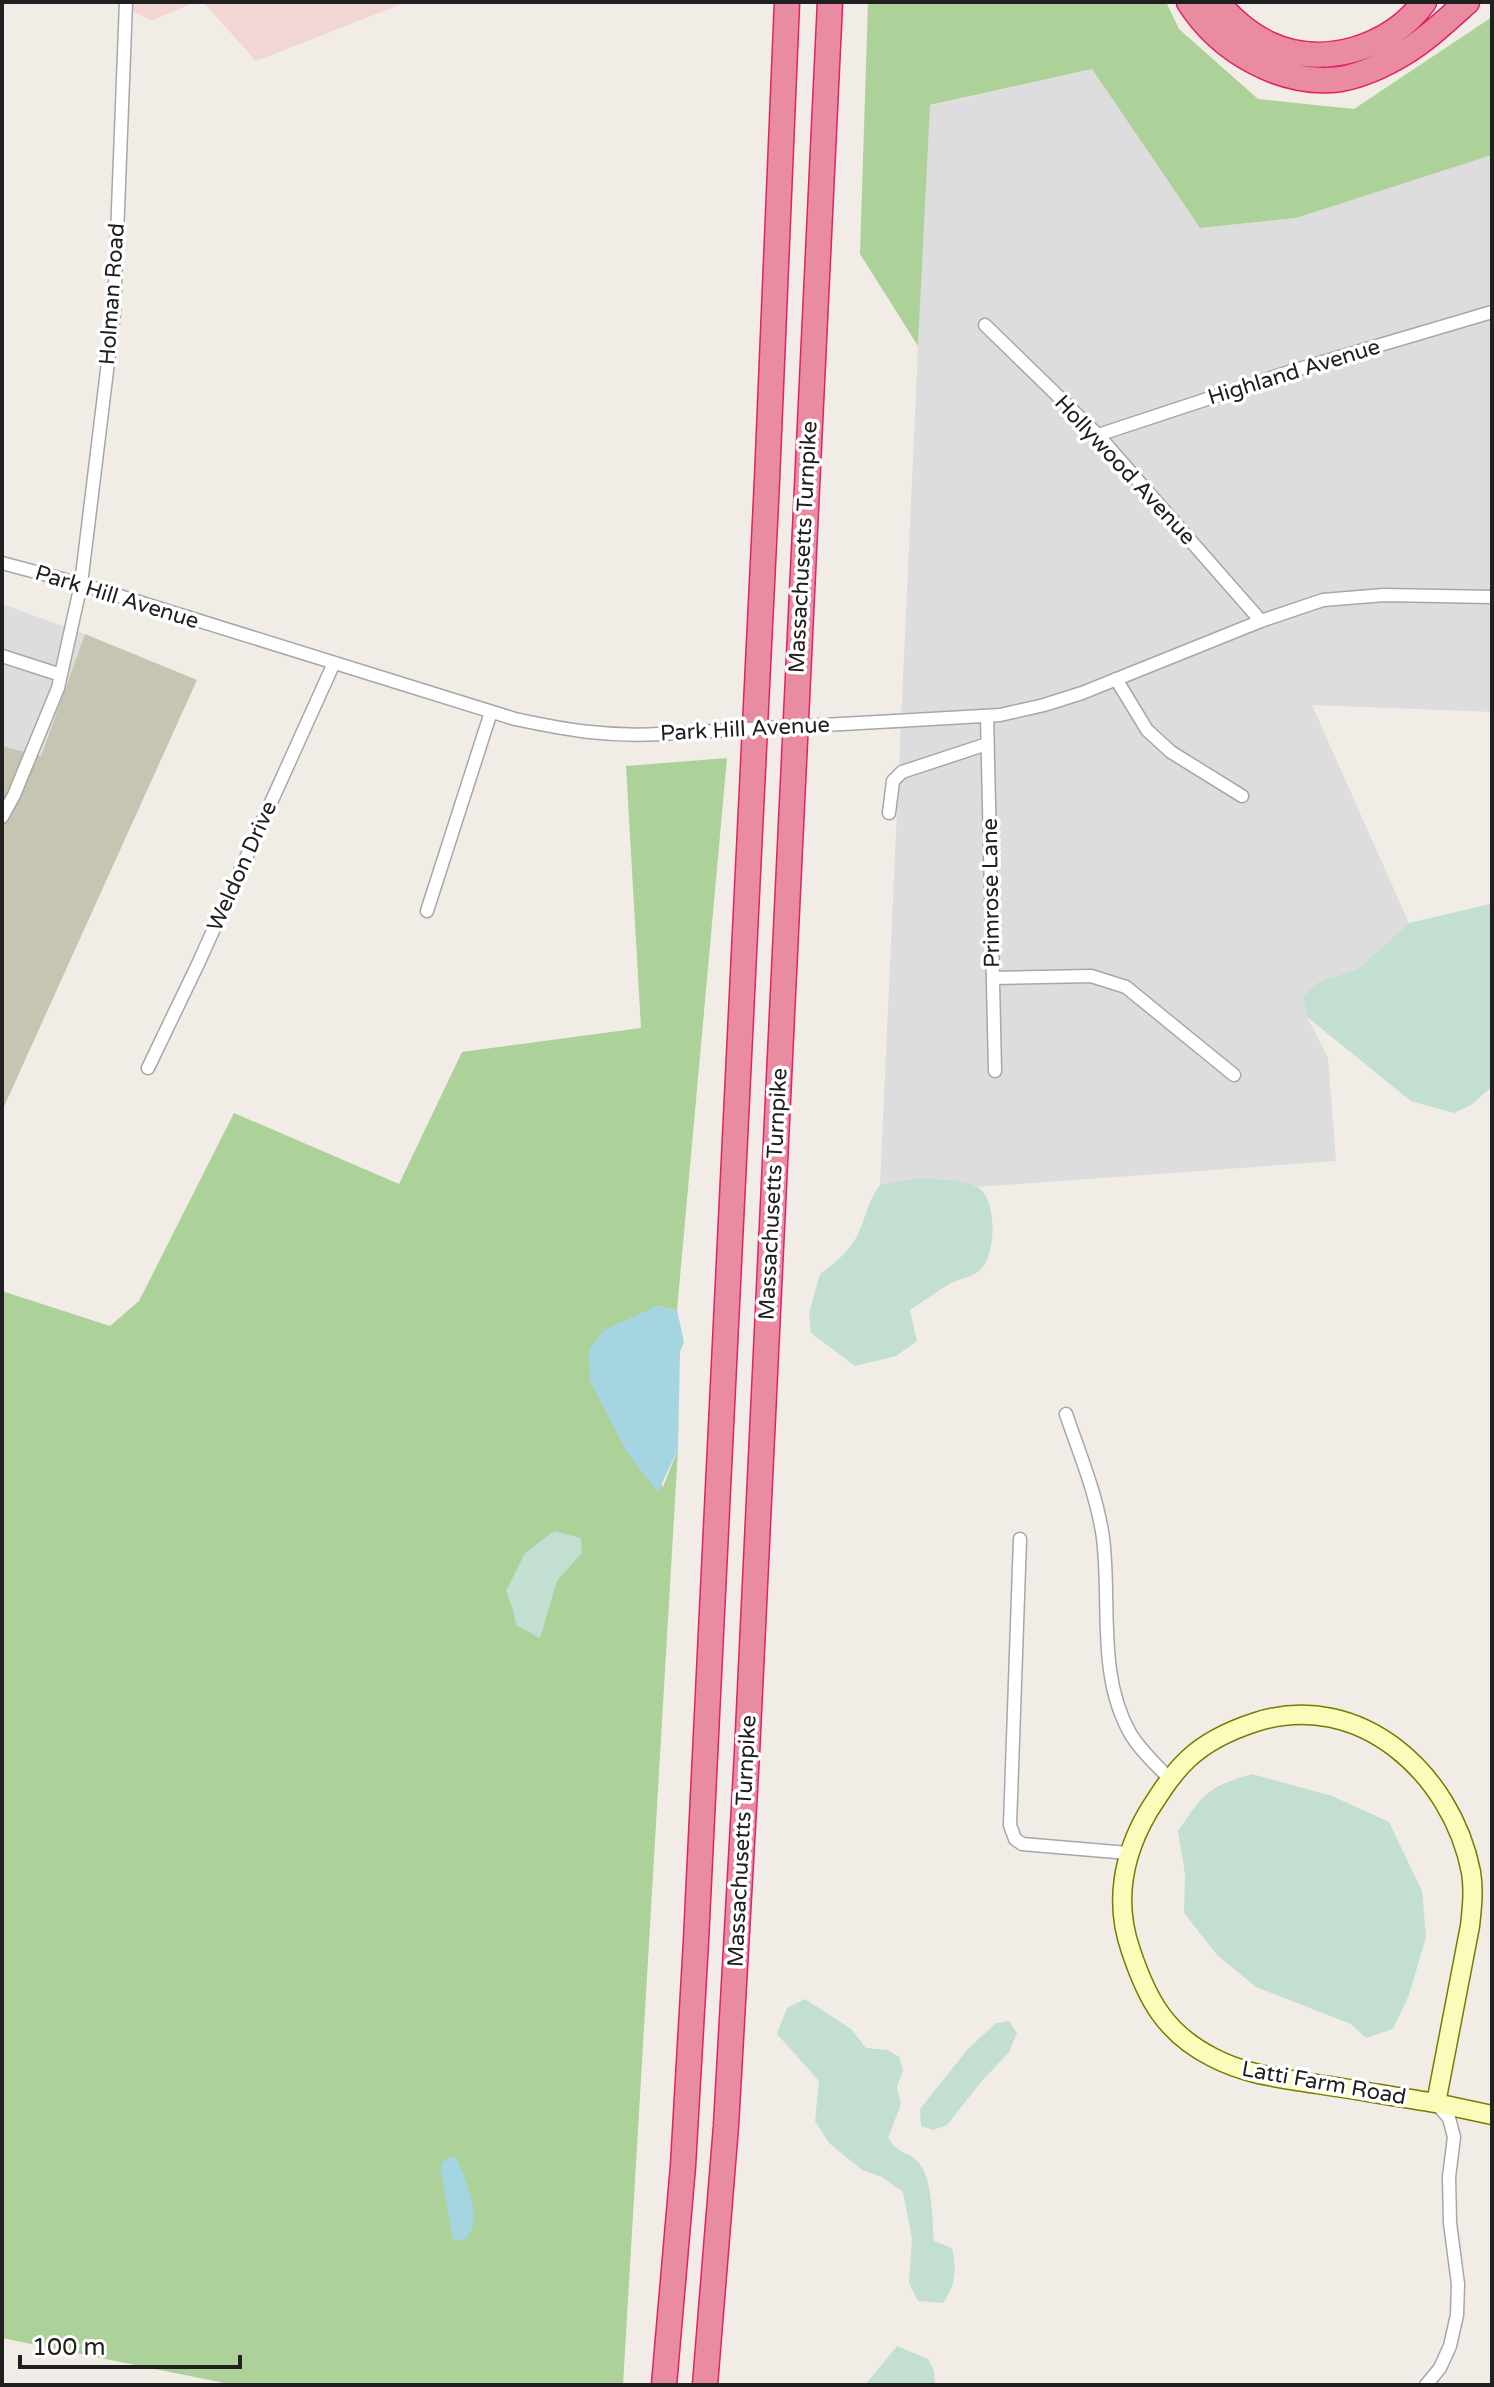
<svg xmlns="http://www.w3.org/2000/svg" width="1494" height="2387" viewBox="0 0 1494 2387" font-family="'Varela Round',sans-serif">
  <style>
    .residential { fill: #dedddd }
    .commercial { fill: #f2d5d5 }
    .construction { fill: #c6c5b1 }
    .forest { fill: #acd199 }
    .wetland { fill: #c2dfd1 }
    .water { fill: #a5d5e0 }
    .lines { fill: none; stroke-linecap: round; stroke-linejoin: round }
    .street-casing { stroke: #a7a7a7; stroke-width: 15 }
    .secondary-casing { stroke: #747d01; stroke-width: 21 }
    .highway-casing { stroke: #e1216a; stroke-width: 27 }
    .street { stroke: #fff; stroke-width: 12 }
    .secondary { stroke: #fbfcb9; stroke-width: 18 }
    .highway { stroke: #ea8ca1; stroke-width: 24 }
    .street-bridge-casing { stroke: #a7a7a7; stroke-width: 15; stroke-linecap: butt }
    .street-bridge { stroke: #fff; stroke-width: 12 }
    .labels { text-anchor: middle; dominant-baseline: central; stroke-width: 7; stroke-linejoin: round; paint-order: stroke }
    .street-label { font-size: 22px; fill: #202020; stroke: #fff }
  </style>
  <rect width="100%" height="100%" fill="#f1ede6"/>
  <!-- residential -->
  <path class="residential" d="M 1092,69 L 1200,228 L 1296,218 L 1492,155 L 1492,712 L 1312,705 L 1409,923 L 1358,969 L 1318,982 L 1303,997 L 1307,1017 L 1328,1057 L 1336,1161 L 978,1187 L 946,1179 L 916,1178 L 880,1185 L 929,106 Z
    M 2,604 L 85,634 L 41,756 L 2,746 Z"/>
  <!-- commercial -->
  <path class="commercial" d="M 117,2 L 195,2 L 151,21 Z
    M 203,2 L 407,2 L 256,61 Z"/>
  <!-- construction -->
  <path class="construction" d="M 85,634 L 197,680 L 2,1111 L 2,746 L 41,756 Z"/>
  <!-- forest -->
  <path class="forest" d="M 868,2 L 1166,2 L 1179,29 L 1258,99 L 1354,109 L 1492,17 L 1492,155 L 1296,218 L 1200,228 L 1092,69 L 930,105 L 918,346 L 860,254 Z
    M 727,758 L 677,1310 L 657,1306 L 590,1381 L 663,1487 L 678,1449 L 623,2385 L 234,2385 L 2,2338 L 2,1291 L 110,1326 L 139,1301 L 234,1113 L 399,1184 L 462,1052 L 641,1028 L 626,766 Z"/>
  <!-- wetland -->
  <path class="wetland" d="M 1490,904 L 1492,905 L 1492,1087 L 1471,1105 L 1454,1113 L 1411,1101 L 1307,1017 L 1303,997 L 1318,982 L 1358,969 L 1409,923 Z
    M 916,1178 C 935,1179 959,1178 977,1187 C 998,1198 997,1256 979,1271 C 972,1277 960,1279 951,1283 C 937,1291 924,1301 910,1310 L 917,1341 L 896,1356 L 855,1366 L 811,1333 L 809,1313 L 820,1274 C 834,1264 847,1253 856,1238 C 866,1220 866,1204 880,1185 Z
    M 554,1531 L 581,1538 L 582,1553 L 557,1581 L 540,1638 L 516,1625 L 513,1610 L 506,1591 L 525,1553 Z
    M 1252,1774 L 1332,1796 L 1389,1822 L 1422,1891 L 1426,1937 L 1409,1995 L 1393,2029 L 1366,2038 L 1351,2024 L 1256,1987 L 1217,1955 L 1184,1913 L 1185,1874 L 1178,1831 C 1205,1792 1206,1788 1252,1774 Z
    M 805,1999 L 851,2029 L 866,2048 L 888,2050 L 899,2057 L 903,2070 L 897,2087 L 901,2104 L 888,2138 C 900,2156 906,2150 917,2161 C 933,2175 932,2221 934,2241 L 952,2248 C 957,2270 956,2284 943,2303 L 918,2301 L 909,2283 L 912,2239 L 903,2192 L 882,2177 L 862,2170 L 829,2143 L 815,2121 L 819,2081 L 777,2034 L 787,2008 Z
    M 1009,2021 L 1017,2033 L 1009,2052 L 981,2082 L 947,2125 L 933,2130 L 921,2126 L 920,2109 L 967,2050 L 996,2023 Z
    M 897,2346 L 928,2359 L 934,2371 L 935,2385 L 865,2385 Z"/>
  <!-- water -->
  <path class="water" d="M 657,1306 L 677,1310 L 684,1342 L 680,1352 L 678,1449 L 658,1492 L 626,1451 L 590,1381 L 589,1349 L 604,1330 Z
    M 450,2156 L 457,2159 C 465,2178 482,2216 469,2234 C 464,2241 461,2241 453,2240 L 441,2172 L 442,2163 Z"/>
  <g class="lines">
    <defs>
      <path id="street" d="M 985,325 L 1098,435 L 1261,621
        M 1098,435 L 1292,371 L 1492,312
        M 2,563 L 81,584 L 515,719 C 567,730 607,737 660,734
        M 2,656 L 61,675
        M 1116,679 L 1147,730 L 1171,752 L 1242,796
        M 987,716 L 995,1071
        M 896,721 L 1000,715 L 1044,705 L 1082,693 L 1261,621 L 1323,600 L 1384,595 L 1492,597
        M 889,813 L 893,781 L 902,772 L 987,744
        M 2,817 L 14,795 L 58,688 L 81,584 L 114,313 L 126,2
        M 427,911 L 491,712
        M 993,978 L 1091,976 L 1126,987 L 1234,1075
        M 148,1068 L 198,964 L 334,663
        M 1066,1414 C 1080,1455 1097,1495 1103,1538 C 1111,1601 1097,1675 1130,1733 C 1140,1750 1156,1765 1170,1779
        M 1020,1539 L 1010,1825 L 1015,1839 L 1022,1844 L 1128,1853
        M 1426,2385 L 1440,2368 L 1450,2346 L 1457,2315 L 1458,2284 L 1450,2223 L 1449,2177 L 1454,2137 L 1449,2118 L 1436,2103"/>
      <path id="secondary" d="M 1436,2103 L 1470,1926 C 1472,1908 1474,1890 1471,1872 C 1452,1774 1360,1689 1256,1722 C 1231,1730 1207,1741 1188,1759 C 1172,1774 1160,1793 1148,1812 C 1123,1855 1114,1903 1131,1951 C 1147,1999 1165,2033 1212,2057 C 1246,2075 1280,2078 1317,2084 C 1357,2090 1397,2097 1436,2103 L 1492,2115"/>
      <path id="highway" d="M 1189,2 C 1220,51 1282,87 1341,79 C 1362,75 1386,64 1404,53 C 1427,39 1447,20 1467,2
        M 1217,2 C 1231,19 1250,35 1269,44 C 1322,69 1391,48 1424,2
        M 664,2385 L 683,2166 L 696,1941 L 767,480 L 787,2
        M 705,2385 L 726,2126 L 747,1753 L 830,2"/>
    </defs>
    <!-- street casing -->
    <use href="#street" class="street-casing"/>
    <!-- secondary casing -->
    <use href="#secondary" class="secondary-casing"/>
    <!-- highway casing -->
    <use href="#highway" class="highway-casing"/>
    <!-- street -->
    <use href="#street" class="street"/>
    <!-- secondary -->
    <use href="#secondary" class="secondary"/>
    <!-- highway -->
    <use href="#highway" class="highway"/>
    <defs>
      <path id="street-bridge" d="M 660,734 L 896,721"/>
    </defs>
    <!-- street-bridge casing -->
    <use href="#street-bridge" class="street-bridge-casing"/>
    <!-- street-bridge -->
    <use href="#street-bridge" class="street-bridge"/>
  </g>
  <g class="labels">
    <!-- street labels -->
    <g class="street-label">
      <text transform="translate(112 294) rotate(-86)">Holman Road</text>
      <text transform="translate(1294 372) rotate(-17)">Highland Avenue</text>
      <text transform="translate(1125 470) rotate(47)">Hollywood Avenue</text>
      <text transform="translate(803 547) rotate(-87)">Massachusetts Turnpike</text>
      <text transform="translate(117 597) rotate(17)">Park Hill Avenue</text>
      <text transform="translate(745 729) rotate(-3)">Park Hill Avenue</text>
      <text transform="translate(242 866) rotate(-66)">Weldon Drive</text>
      <text transform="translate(991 893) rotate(-91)">Primrose Lane</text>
      <text transform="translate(773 1194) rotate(-87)">Massachusetts Turnpike</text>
      <text transform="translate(742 1841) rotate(-87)">Massachusetts Turnpike</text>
      <text transform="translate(1324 2083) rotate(10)">Latti Farm Road</text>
    </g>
  </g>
  <!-- border -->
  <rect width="1494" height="2387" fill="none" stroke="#202020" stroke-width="8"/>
  <!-- scale -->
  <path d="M20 2355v12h220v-12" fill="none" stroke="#202020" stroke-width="4"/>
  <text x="32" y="2355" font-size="24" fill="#202020" stroke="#ffffff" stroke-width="6" paint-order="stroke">100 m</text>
</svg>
